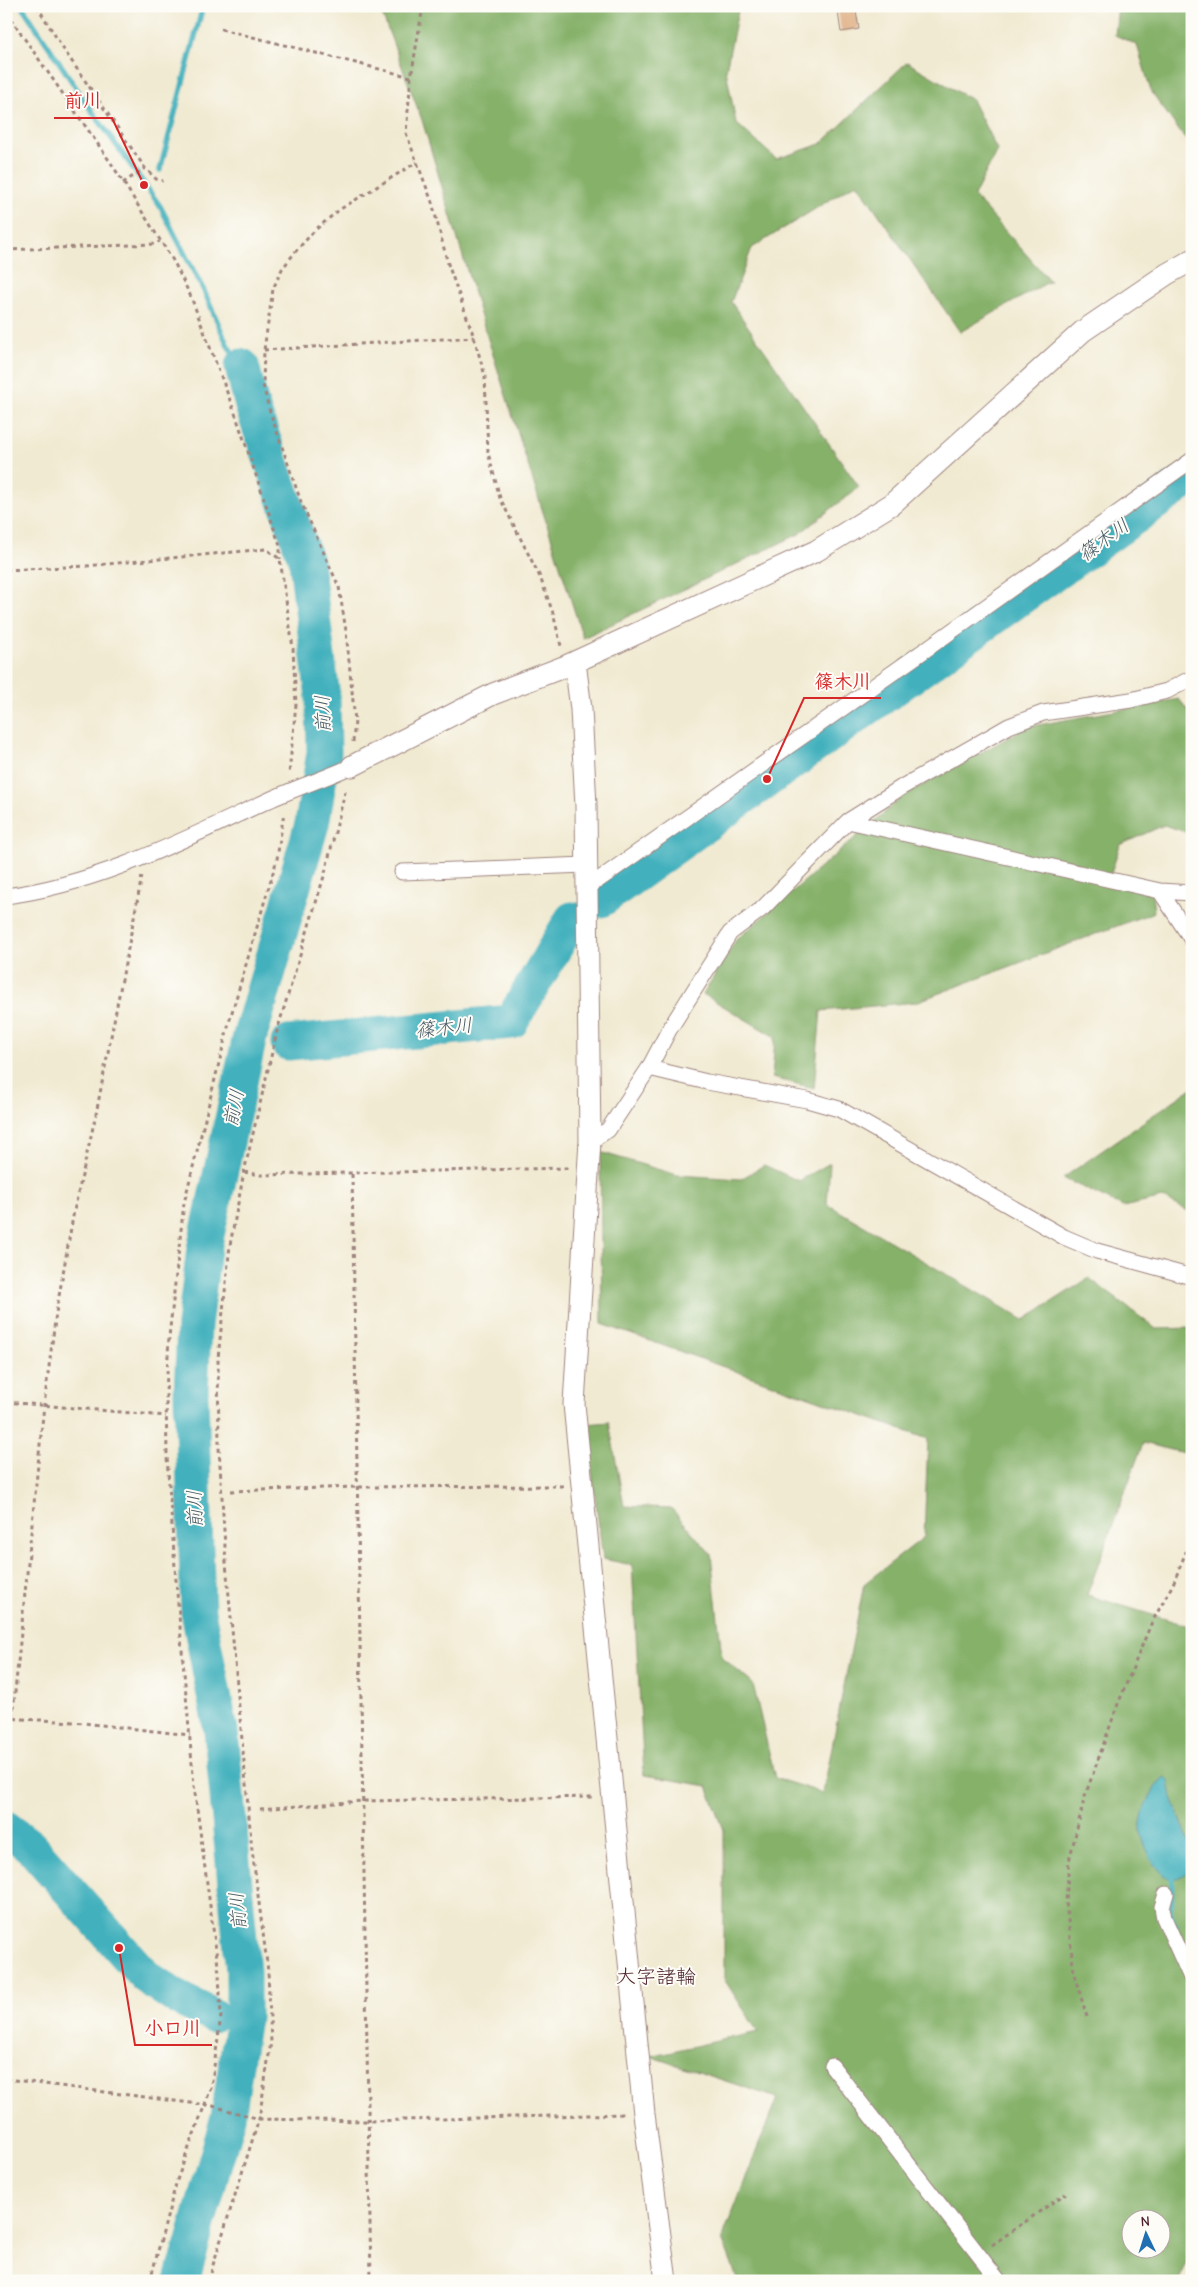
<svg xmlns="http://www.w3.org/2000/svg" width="1198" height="2287" viewBox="0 0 1198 2287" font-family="'Comic Neue','Klee One',sans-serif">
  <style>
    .forest { fill: #85b169; stroke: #68684a; fill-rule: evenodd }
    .water { fill: #42b1bd; stroke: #466874 }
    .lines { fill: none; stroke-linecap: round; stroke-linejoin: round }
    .stream { stroke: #42b1bd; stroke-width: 5.5 }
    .river { stroke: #42b1bd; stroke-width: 35 }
    .building { fill: #e0b38a }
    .street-casing { stroke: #9e847e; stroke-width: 17 }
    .secondary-casing { stroke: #9e847e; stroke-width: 23 }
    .path { stroke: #9e847e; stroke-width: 3; stroke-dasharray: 4 4; stroke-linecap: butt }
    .street { stroke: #fff; stroke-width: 15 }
    .secondary { stroke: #fff; stroke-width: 21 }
    .labels { text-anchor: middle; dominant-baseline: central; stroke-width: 4; stroke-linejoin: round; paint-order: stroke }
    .water-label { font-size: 19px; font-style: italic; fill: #475965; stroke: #fdfcf7 }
    .quarter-label { font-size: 20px; fill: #4a1f2b; stroke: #fdfcf7 }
    .leader { fill: none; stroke: #d62828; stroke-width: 2 }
    .callout-dot { fill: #d62828; stroke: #fdfcf7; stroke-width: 2 }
    .callout-label { font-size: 19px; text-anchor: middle; font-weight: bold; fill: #d62828; stroke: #fdfcf7; stroke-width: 4; stroke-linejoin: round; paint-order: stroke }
  </style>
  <rect width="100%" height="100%" fill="#fdfcf7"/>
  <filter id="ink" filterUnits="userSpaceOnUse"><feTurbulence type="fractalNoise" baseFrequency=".02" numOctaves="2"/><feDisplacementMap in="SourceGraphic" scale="10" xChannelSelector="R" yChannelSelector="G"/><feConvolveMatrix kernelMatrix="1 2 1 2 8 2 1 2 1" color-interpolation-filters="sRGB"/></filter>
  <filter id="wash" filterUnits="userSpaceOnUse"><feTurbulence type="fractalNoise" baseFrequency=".0096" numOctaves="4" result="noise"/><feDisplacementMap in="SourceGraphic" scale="20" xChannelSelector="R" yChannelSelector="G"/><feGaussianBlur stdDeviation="1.12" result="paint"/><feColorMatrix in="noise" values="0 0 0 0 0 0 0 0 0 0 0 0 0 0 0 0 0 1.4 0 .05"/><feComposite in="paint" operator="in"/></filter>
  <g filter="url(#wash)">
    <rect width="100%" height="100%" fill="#f1ead2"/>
    <!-- forest -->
    <path class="forest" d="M 379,6 L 739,6 L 726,70 L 736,123 L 776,159 L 821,144 L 907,62 L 972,100 L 997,150 L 974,196 L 1050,281 L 960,332 L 857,183 L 752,248 L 731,302 L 859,487 L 799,534 L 583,638 L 481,317 L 422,120 Z
      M 1118,6 L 1192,6 L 1192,143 L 1185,139 L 1151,91 L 1137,45 L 1115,35 Z
      M 1179,699 L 1192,715 L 1192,834 L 1164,825 L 1120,845 L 1108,883 L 1152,893 L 1154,912 L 916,1002 L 821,1011 L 814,1088 L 772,1078 L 775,1037 L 703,994 L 736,940 L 905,795 L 1027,727 Z
      M 1192,1088 L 1192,1213 L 1163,1198 L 1123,1207 L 1063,1178 Z
      M 600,1152 L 677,1175 L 741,1179 L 764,1165 L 799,1181 L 830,1163 L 827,1204 L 1024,1320 L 1089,1278 L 1156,1329 L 1192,1328 L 1192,1455 L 1143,1443 L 1087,1595 L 1192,1627 L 1192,2253 L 1179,2281 L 738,2281 L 722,2239 L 777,2098 L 650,2056 L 758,2032 L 724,1979 L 724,1830 L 707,1786 L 644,1775 L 632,1565 L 603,1559 L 586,1424 L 609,1422 L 624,1506 L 671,1508 L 711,1554 L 722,1657 L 753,1684 L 775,1778 L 823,1793 L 864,1584 L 924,1537 L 928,1439 L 602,1324 ZM 1130,2220 L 1160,2220 L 1160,2250 L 1130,2250 Z"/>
    <!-- water -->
    <path class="water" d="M 1165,1777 L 1169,1781 L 1172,1797 L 1192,1849 L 1192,1870 C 1185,1874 1178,1880 1170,1878 C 1154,1874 1139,1839 1141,1823 C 1142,1812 1155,1782 1165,1777 Z"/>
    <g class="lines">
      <!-- stream -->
      <path class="stream" d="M 22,6 L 84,100 L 160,206 L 204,291 L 228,346 L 242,366
        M 160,170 L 203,6
        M 1172,1879 L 1171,1914 L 1175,1926"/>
      <!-- river -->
      <path class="river" d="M 601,900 L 1037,586 L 1192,477
        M 288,1043 L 511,1022 L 572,919
        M 6,1828 L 30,1846 L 145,1976 L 177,1998 L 212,2015
        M 182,2281 L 228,2117 L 243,2017 L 243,1972 L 221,1731 L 198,1612 L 191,1395 L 194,1325 L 204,1249 L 250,1036 L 312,824 L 324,753 L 323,697 L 306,562 L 252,406 L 242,366"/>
    </g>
    <g id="blocks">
      <!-- building -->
      <path class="building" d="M 837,6 L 855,6 L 859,29 L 841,32 Z"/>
    </g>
  </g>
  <g filter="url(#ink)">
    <use href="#blocks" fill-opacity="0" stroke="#9e847e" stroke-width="1"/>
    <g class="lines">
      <defs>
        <path id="street" d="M 848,821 L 1160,891 L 1192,893
          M 402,872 L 586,865
          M 586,885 L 597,881 L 928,648 L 1192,460
          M 1160,891 L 1192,940
          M 6,896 C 99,884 183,840 267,801 C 295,788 324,779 352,766
          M 649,1068 L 707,1082 L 807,1100 L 839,1109 L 1064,1237 L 1097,1251 L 1192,1277
          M 590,1141 L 608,1130 L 649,1068 L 669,1030 L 730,933 L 763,908 L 848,821 L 902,787 L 1009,726 L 1043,713 L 1131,700 L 1167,691 L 1192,678
          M 1166,1894 L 1162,1907 L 1164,1918 L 1192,1980
          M 832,2066 L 999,2281"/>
        <path id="secondary" d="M 575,662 L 581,709 L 586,806 L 590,1141 L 574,1404 L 644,2114 L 666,2281
          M 352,766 L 493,694 L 566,666 L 816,551 L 892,504 L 1083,331 L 1167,274 L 1192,260"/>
      </defs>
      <!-- street casing -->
      <use href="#street" class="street-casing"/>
      <!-- secondary casing -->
      <use href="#secondary" class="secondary-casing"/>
      <!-- path -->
      <path class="path" d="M 37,6 L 64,50 L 145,168 L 156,179 L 163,181
        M 423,6 L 411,77 L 406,133 L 432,202 L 448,264 L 474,337 L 485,376 L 488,453 L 500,498 L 540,577 L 553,613 L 561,646
        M 6,12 L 111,163 L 174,262 L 191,297 L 236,416 L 280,546 L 280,559
        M 221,29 L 411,77
        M 123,183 L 145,168
        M 6,250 L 154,244 L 160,241
        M 264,350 L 474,337
        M 6,570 L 86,566 L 266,549 L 280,559 L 293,648 L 296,704 L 289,774
        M 353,742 L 355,721 L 346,631 L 339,587 L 301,502 L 269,409 L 263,385 L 264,350 L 273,289 L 282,269 L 296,251 L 315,230 L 339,210 L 417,162
        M 244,1172 L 260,1175 L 568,1168
        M 352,1174 L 371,2281
        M 6,1402 L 166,1416
        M 231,1491 L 357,1487 L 563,1486
        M 6,1718 L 74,1722 L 190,1735
        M 6,1781 L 44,1405 L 56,1313 L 74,1211 L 96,1114 L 142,876
        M 260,1809 L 362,1801 L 594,1797
        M 1087,2017 L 1074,1974 L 1066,1902 L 1069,1861 L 1085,1796 L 1118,1704 L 1151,1624 L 1173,1584 L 1192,1537
        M 6,2079 L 213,2106 L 259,2119 L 369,2121 L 624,2114
        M 992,2245 L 1066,2193
        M 150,2281 L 177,2180 L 211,2088 L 221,2016 L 219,1973 L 194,1786 L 176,1581 L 167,1457 L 166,1393 L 169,1337 L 184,1203 L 230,1019 L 277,859 L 284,812
        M 210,2281 L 212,2268 L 259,2119 L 271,2042 L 268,1971 L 252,1850 L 226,1563 L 219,1448 L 218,1358 L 230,1245 L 244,1172 L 277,1031 L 325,873 L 346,788"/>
      <!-- street -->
      <use href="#street" class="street"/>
      <!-- secondary -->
      <use href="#secondary" class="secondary"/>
    </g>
  </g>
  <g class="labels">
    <!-- water labels -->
    <g class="water-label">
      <text transform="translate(1104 540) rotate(-36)">篠木川</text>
      <text transform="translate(323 714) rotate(-92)">前川</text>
      <text transform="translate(444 1028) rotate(-6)">篠木川</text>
      <text transform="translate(234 1108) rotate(-78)">前川</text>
      <text transform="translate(195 1509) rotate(-92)">前川</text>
      <text transform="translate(238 1911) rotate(-95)">前川</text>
    </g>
    <!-- quarter labels -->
    <g class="quarter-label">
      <text x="656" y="1976">大字諸輪</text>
    </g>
  </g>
  <!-- callouts -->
  <path class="leader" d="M144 185L112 118H54M767 779L804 698H881M119 1948L135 2045H212"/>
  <g class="callout-dot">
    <circle cx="144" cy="185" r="5"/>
    <circle cx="767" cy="779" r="5"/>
    <circle cx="119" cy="1948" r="5"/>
  </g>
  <g class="callout-label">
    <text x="83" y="107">前川</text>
    <text x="843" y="688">篠木川</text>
    <text x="173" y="2035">小口川</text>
  </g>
  <!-- margin -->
  <rect width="1198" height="2287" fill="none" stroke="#fdfcf7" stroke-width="25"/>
  <!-- north arrow -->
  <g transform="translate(1146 2234) rotate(356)"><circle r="24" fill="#fdfcf7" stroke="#b5a4a5"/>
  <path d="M0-4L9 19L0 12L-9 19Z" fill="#1f6fb2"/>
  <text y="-8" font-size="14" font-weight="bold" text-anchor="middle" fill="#4a1f2b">N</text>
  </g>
</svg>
